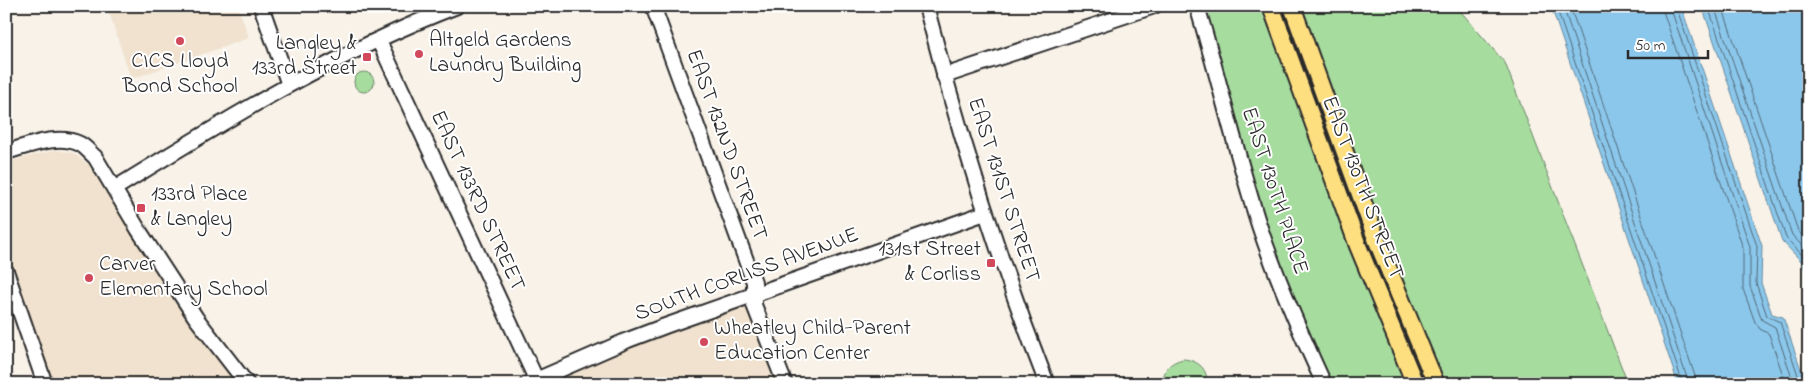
<svg xmlns="http://www.w3.org/2000/svg" width="1815" height="390" viewBox="0 0 1815 390" font-family="'Indie Flower',sans-serif">
  <style>
    .built { fill: #f0e2ce }
    .green { fill: #a7dc9f; stroke: #698465 }
    .water { fill: #8bc7eb; stroke: #65899e }
    .lines { fill: none; stroke-linecap: round; stroke-linejoin: round }
    .shore { stroke: #516978; stroke-width: 1 }
    .minor-casing { stroke: #2b2b2b; stroke-width: 18 }
    .major-casing { stroke: #2b2b2b; stroke-width: 20 }
    .minor { stroke: #fff; stroke-width: 14 }
    .major { stroke: #fedf80; stroke-width: 16 }
    .poi-dot { fill: #d1495b; stroke: #fff; stroke-width: 2 }
    .labels { text-anchor: middle; dominant-baseline: central; stroke-width: 4; stroke-linejoin: round; paint-order: stroke }
    .poi-label { font-size: 22px; fill: #2b2b2b; stroke: #fff; text-anchor: start }
    .street-label { font-size: 22px; fill: #2b2b2b; stroke: #fff }
  </style>
  <rect width="100%" height="100%" fill="#f8f2e9"/>
  <filter id="ink" filterUnits="userSpaceOnUse"><feTurbulence type="fractalNoise" baseFrequency=".02" numOctaves="2"/><feDisplacementMap in="SourceGraphic" scale="10" xChannelSelector="R" yChannelSelector="G"/><feConvolveMatrix kernelMatrix="1 2 1 2 8 2 1 2 1" color-interpolation-filters="sRGB"/></filter>
  <g filter="url(#ink)">
    <!-- built -->
    <path class="built" d="M 107,6 L 238,6 L 249,38 L 131,79 Z
      M 56,150 L 73,153 L 88,164 L 181,305 L 239,384 L 53,384 L 6,251 L 6,162 Z
      M 747,304 L 781,384 L 542,384 L 606,356 L 679,328 Z"/>
    <!-- green -->
    <path class="green" d="M 1205,6 L 1264,6 L 1335,206 L 1408,384 L 1329,384 L 1289,290 L 1253,190 L 1204,9 Z
      M 1300,6 L 1456,6 L 1505,63 L 1628,384 L 1444,384 L 1373,211 Z
      M354 82a10 10 0 1 1 20 0a10 10 0 1 1-20 0Z
      M 1183,359 C 1198,360 1208,369 1207,384 L 1163,384 C 1162,370 1170,362 1183,359 Z"/>
    <!-- water -->
    <path class="water" d="M 1551,6 L 1681,6 L 1762,246 L 1761,283 L 1772,314 L 1783,317 L 1806,384 L 1678,384 Z
      M 1702,6 L 1809,6 L 1809,282 L 1802,262 L 1782,241 Z"/>
    <g class="lines">
      <!-- shore -->
      <path class="shore" d="M 1556,6 L 1683,384
        M 1563,6 L 1689,384
        M 1570,6 L 1695,376 L 1696,384
        M 1663,6 L 1664,14 L 1743,248 L 1743,289 L 1755,322 L 1760,329 L 1769,334 L 1786,384
        M 1670,6 L 1750,247 L 1750,286 L 1762,320 L 1775,327 L 1794,384
        M 1676,6 L 1757,246 L 1756,283 L 1767,316 L 1780,322 L 1801,384
        M 1708,6 L 1786,238 L 1806,259 L 1809,266
        M 1714,6 L 1792,235 L 1809,253
        M 1722,6 L 1798,231 L 1809,242"/>
      <defs>
        <path id="minor" d="M 261,6 L 289,85
          M 653,6 L 754,282 L 754,305 L 785,384
          M 926,6 C 959,134 999,261 1047,384
          M 1197,6 C 1219,79 1236,153 1259,225 C 1277,280 1300,332 1324,384
          M 379,41 L 536,379
          M 944,76 L 1154,6
          M 6,152 C 28,146 58,133 80,144 C 86,147 90,153 95,157 L 138,229 L 196,318 L 247,384
          M 114,189 C 224,121 336,52 457,6
          M 6,271 L 45,384
          M 527,384 L 628,340 L 665,326 L 985,213"/>
        <path id="major" d="M 1271,6 L 1358,246 L 1415,384
          M 1292,6 L 1377,241 L 1436,384"/>
      </defs>
      <!-- minor casing -->
      <use href="#minor" class="minor-casing"/>
      <!-- major casing -->
      <use href="#major" class="major-casing"/>
      <!-- minor -->
      <use href="#minor" class="minor"/>
      <!-- major -->
      <use href="#major" class="major"/>
    </g>
  </g>
  <!-- markers -->
  <g class="poi-dot">
    <circle cx="180" cy="41" r="5"/>
    <circle cx="419" cy="54" r="5"/>
    <rect x="362" y="52" width="10" height="10" rx="2.5"/>
    <rect x="136" y="203" width="10" height="10" rx="2.5"/>
    <rect x="986" y="258" width="10" height="10" rx="2.5"/>
    <circle cx="89" cy="278" r="5"/>
    <circle cx="704" cy="342" r="5"/>
  </g>
  <g class="labels">
    <!-- poi labels -->
    <g class="poi-label">
      <text x="429" y="41">Altgeld Gardens<tspan x="429" dy="25">Laundry Building</tspan></text>
      <text x="357" y="44" text-anchor="end">Langley &amp;<tspan x="357" dy="25">133rd Street</tspan></text>
      <text x="180" y="62" text-anchor="middle">CICS Lloyd<tspan x="180" dy="25">Bond School</tspan></text>
      <text x="151" y="195">133rd Place<tspan x="151" dy="25">&amp; Langley</tspan></text>
      <text x="981" y="250" text-anchor="end">131st Street<tspan x="981" dy="25">&amp; Corliss</tspan></text>
      <text x="99" y="265">Carver<tspan x="99" dy="25">Elementary School</tspan></text>
      <text x="714" y="329">Wheatley Child-Parent<tspan x="714" dy="25">Education Center</tspan></text>
    </g>
    <!-- street labels -->
    <g class="street-label">
      <text transform="translate(726 145) rotate(70)">EAST 132ND STREET</text>
      <text transform="translate(1362 188) rotate(69)">EAST 130TH STREET</text>
      <text transform="translate(1003 190) rotate(72)">EAST 131ST STREET</text>
      <text transform="translate(1274 191) rotate(72)">EAST 130TH PLACE</text>
      <text transform="translate(477 201) rotate(65)">EAST 133RD STREET</text>
      <text transform="translate(747 275) rotate(-20)">SOUTH CORLISS AVENUE</text>
    </g>
  </g>
  <!-- margin -->
  <rect width="1815" height="390" fill="none" stroke="#fff" stroke-width="25"/>
  <rect x="12" y="12" width="1790" height="365" fill="none" stroke="#2b2b2b" stroke-width="2" filter="url(#ink)"/>
  <!-- scale -->
  <path d="M1628 50v8h80v-8" fill="none" stroke="#2b2b2b" stroke-width="2.5"/>
  <text x="1635" y="50" font-size="15" fill="#2b2b2b" stroke="#ffffff" stroke-width="4" paint-order="stroke">50 m</text>
</svg>
